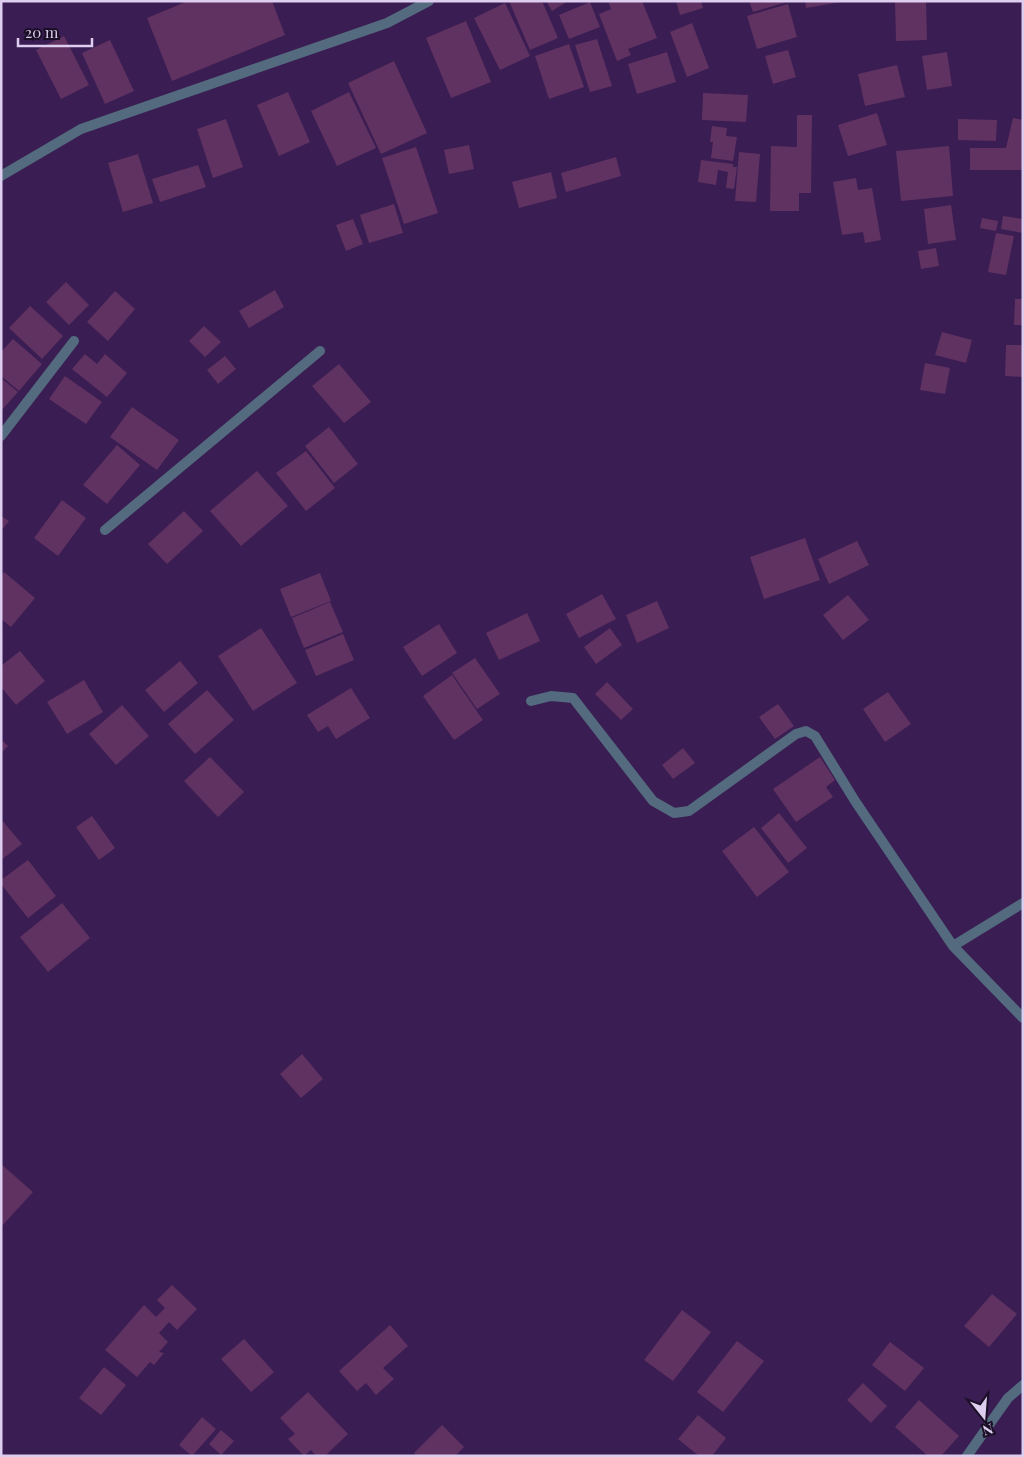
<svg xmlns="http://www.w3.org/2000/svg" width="1024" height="1457" viewBox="0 0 1024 1457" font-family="'Playfair Display',serif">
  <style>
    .building { fill: #603262 }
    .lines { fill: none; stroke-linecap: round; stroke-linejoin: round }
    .street { stroke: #536a7f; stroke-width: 10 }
  </style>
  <rect width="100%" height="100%" fill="#3a1d52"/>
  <!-- building -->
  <path class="building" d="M 188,1 L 272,1 L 285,35 L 172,81 L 147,18 Z
    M 509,1 L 542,1 L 558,38 L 530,50 Z
    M 546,1 L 568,1 L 552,11 Z
    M 608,1 L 642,1 L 657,38 L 628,49 L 631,55 L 617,61 L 599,14 L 611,9 Z
    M 676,1 L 701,1 L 703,8 L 680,15 Z
    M 749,1 L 787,1 L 787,2 L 753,12 Z
    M 805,1 L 840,1 L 841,2 L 806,8 Z
    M 895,1 L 926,1 L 927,40 L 896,41 Z
    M 590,2 L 600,27 L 569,39 L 559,15 Z
    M 505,3 L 530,56 L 500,70 L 474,18 Z
    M 788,4 L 797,37 L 757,49 L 747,16 Z
    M 466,21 L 491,82 L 451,98 L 426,38 Z
    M 692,23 L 709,68 L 687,77 L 670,32 Z
    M 64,36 L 89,85 L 61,99 L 36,50 Z
    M 597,39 L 612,86 L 590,92 L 575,45 Z
    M 110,40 L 134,91 L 105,104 L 82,53 Z
    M 569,44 L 584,87 L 549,99 L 535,56 Z
    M 788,50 L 796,77 L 773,84 L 765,56 Z
    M 667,52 L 676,82 L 637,94 L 628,64 Z
    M 947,52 L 952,86 L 927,90 L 922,56 Z
    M 394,61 L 427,133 L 381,154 L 348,83 Z
    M 897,65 L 905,97 L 865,106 L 858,74 Z
    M 288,92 L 310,142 L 279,156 L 257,105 Z
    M 349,92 L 376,148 L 337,166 L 311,111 Z
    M 703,93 L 748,95 L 746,122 L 702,120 Z
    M 877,113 L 887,145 L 848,156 L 838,125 Z
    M 797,115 L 812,115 L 811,193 L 799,193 L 799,211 L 770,211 L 771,146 L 797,147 Z
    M 1013,118 L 1023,120 L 1023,170 L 970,170 L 970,148 L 1006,148 Z
    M 226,119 L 243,167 L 213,178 L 197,129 Z
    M 958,119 L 997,120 L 996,141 L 958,140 Z
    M 712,126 L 727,128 L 726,136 L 737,137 L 733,161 L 711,158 L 713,142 L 710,142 Z
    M 469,145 L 474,169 L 449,174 L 444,150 Z
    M 949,146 L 953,196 L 901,201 L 896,151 Z
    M 416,147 L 438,213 L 404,224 L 382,158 Z
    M 739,152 L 760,154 L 756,202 L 735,201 Z
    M 138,154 L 153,203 L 123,212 L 108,163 Z
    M 616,157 L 621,176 L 566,192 L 561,173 Z
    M 701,160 L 733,164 L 733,167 L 737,167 L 734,189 L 726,188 L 728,172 L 718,170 L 716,185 L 698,182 Z
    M 198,165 L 206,187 L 160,202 L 152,179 Z
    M 551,172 L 557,198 L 519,208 L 512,182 Z
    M 856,178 L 858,190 L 872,188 L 881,240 L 865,243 L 863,232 L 842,235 L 833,182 Z
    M 394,204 L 403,233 L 369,243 L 360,215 Z
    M 951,205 L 956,240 L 928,244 L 924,209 Z
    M 1003,216 L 1023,219 L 1023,233 L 1001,229 Z
    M 982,218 L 998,221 L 996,231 L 980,228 Z
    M 353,219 L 363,244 L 346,251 L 336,225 Z
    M 996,233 L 1014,236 L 1006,275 L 988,272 Z
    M 936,248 L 939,266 L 921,269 L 918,251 Z
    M 66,282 L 89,305 L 69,325 L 46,302 Z
    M 275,290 L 284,307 L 249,328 L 239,311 Z
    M 115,291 L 135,309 L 108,341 L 87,322 Z
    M 1015,299 L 1023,299 L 1023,325 L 1014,325 Z
    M 30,306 L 63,336 L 42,359 L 9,328 Z
    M 204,326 L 221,342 L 205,357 L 189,341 Z
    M 942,332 L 972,340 L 966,363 L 935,355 Z
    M 13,339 L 42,364 L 19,391 L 1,376 L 1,352 Z
    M 1006,345 L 1023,345 L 1023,377 L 1005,376 Z
    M 85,354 L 97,364 L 105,354 L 127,373 L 107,397 L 72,369 Z
    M 225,356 L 236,369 L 218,384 L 207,370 Z
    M 925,363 L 950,368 L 945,394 L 920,390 Z
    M 339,364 L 371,402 L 344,423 L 312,386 Z
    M 65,376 L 102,402 L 86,424 L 49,399 Z
    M 1,378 L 18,392 L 1,411 Z
    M 132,407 L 179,440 L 157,470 L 110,437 Z
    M 329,427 L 358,464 L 334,483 L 305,446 Z
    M 117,445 L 140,465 L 107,504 L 83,485 Z
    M 306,451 L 335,488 L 306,511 L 276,473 Z
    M 257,471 L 288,506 L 241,546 L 210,511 Z
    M 62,500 L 86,518 L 58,556 L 34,538 Z
    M 184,511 L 203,531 L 167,564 L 148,544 Z
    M 1,516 L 9,521 L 1,531 Z
    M 805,538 L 820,580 L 764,599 L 750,557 Z
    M 857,541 L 869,565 L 829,584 L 818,559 Z
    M 4,572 L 35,598 L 11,627 L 1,619 L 1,576 Z
    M 320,573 L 331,601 L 291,617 L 280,589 Z
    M 602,594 L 616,619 L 579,638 L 566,614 Z
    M 848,595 L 869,620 L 843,640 L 823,615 Z
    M 657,601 L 669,628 L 637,643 L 626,615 Z
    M 330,602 L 343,632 L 304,648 L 292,618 Z
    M 527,613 L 540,641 L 499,660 L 486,633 Z
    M 439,624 L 457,653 L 422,676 L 403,647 Z
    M 261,628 L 297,683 L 253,711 L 218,656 Z
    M 610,628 L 622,645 L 596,664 L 584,647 Z
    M 343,634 L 354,660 L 316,676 L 305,650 Z
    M 20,651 L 45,681 L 16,705 L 1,687 L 1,666 Z
    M 475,658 L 500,694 L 477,709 L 452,673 Z
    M 180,661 L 198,683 L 164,712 L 145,690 Z
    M 452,675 L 483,720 L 454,740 L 423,696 Z
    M 84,680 L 103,712 L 67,734 L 47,702 Z
    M 607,682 L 633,709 L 621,720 L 595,694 Z
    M 351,688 L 370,718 L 336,739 L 328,726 L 318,732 L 307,715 Z
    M 207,690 L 234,720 L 195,754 L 168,724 Z
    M 888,692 L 911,724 L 885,742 L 863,709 Z
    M 778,704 L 794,726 L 775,739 L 759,717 Z
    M 122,705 L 149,736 L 116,765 L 89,734 Z
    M 1,739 L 8,746 L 1,753 Z
    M 683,748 L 695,763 L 673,779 L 662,765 Z
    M 210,757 L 244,792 L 218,817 L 184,781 Z
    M 820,757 L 835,780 L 826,787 L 833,797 L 796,822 L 773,789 Z
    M 779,813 L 807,848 L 788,863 L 761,828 Z
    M 92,816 L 115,848 L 99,860 L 76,827 Z
    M 1,819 L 22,844 L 1,860 Z
    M 754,827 L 789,872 L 757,897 L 722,851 Z
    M 28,860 L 56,896 L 28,918 L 1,884 L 1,880 Z
    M 62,903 L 90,938 L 48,972 L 20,937 Z
    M 302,1054 L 323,1079 L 301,1098 L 280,1074 Z
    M 1,1164 L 33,1192 L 1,1227 Z
    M 172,1285 L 197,1309 L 177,1330 L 169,1322 L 159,1333 L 168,1342 L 159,1352 L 164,1353 L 154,1365 L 150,1362 L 137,1377 L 105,1350 L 144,1305 L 156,1317 L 165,1308 L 157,1300 Z
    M 992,1294 L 1017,1314 L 989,1347 L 964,1326 Z
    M 682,1310 L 711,1332 L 673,1381 L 644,1360 Z
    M 390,1325 L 408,1346 L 383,1368 L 394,1379 L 376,1395 L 366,1383 L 357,1391 L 339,1371 Z
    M 244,1339 L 274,1372 L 251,1392 L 221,1359 Z
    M 737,1341 L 764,1361 L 723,1412 L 697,1392 Z
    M 890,1342 L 924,1368 L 905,1391 L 872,1365 Z
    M 104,1367 L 126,1385 L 101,1415 L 79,1398 Z
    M 863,1383 L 887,1406 L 871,1423 L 847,1400 Z
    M 308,1392 L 348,1434 L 325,1456 L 316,1456 L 311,1450 L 304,1456 L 288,1439 L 295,1434 L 280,1418 Z
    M 919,1400 L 959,1436 L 941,1456 L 928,1456 L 895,1427 Z
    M 698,1415 L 726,1438 L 712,1456 L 699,1456 L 678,1439 Z
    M 202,1417 L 216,1429 L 192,1456 L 179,1445 Z
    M 442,1425 L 464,1447 L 455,1456 L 416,1456 L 414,1453 Z
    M 221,1430 L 234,1441 L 221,1455 L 209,1444 Z"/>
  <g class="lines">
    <!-- street -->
    <path class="street" d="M 1,176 L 81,129 L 387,23 L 429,1
      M 1,436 L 74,341
      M 105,530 L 320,351
      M 531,701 L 551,696 L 573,698 L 653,801 L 674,813 L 689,811 L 796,734 L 806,731 L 815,736 L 855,801 L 953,946 L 1023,1018
      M 953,946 L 1023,903
      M 967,1456 L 1008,1398 L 1023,1385"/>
  </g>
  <!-- border -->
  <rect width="1024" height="1457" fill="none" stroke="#ddcdee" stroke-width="5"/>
  <!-- north arrow -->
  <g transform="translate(984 1417) rotate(163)" stroke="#1b0f27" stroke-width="4" paint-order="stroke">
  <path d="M0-4L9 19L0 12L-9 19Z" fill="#ddcdee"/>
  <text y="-8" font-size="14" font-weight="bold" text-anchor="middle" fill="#ddcdee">N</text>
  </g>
  <!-- scale -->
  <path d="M18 38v8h74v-8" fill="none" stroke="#ddcdee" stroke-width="2.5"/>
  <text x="25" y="38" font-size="15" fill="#ddcdee" stroke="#1b0f27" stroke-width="4" paint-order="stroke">20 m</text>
</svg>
